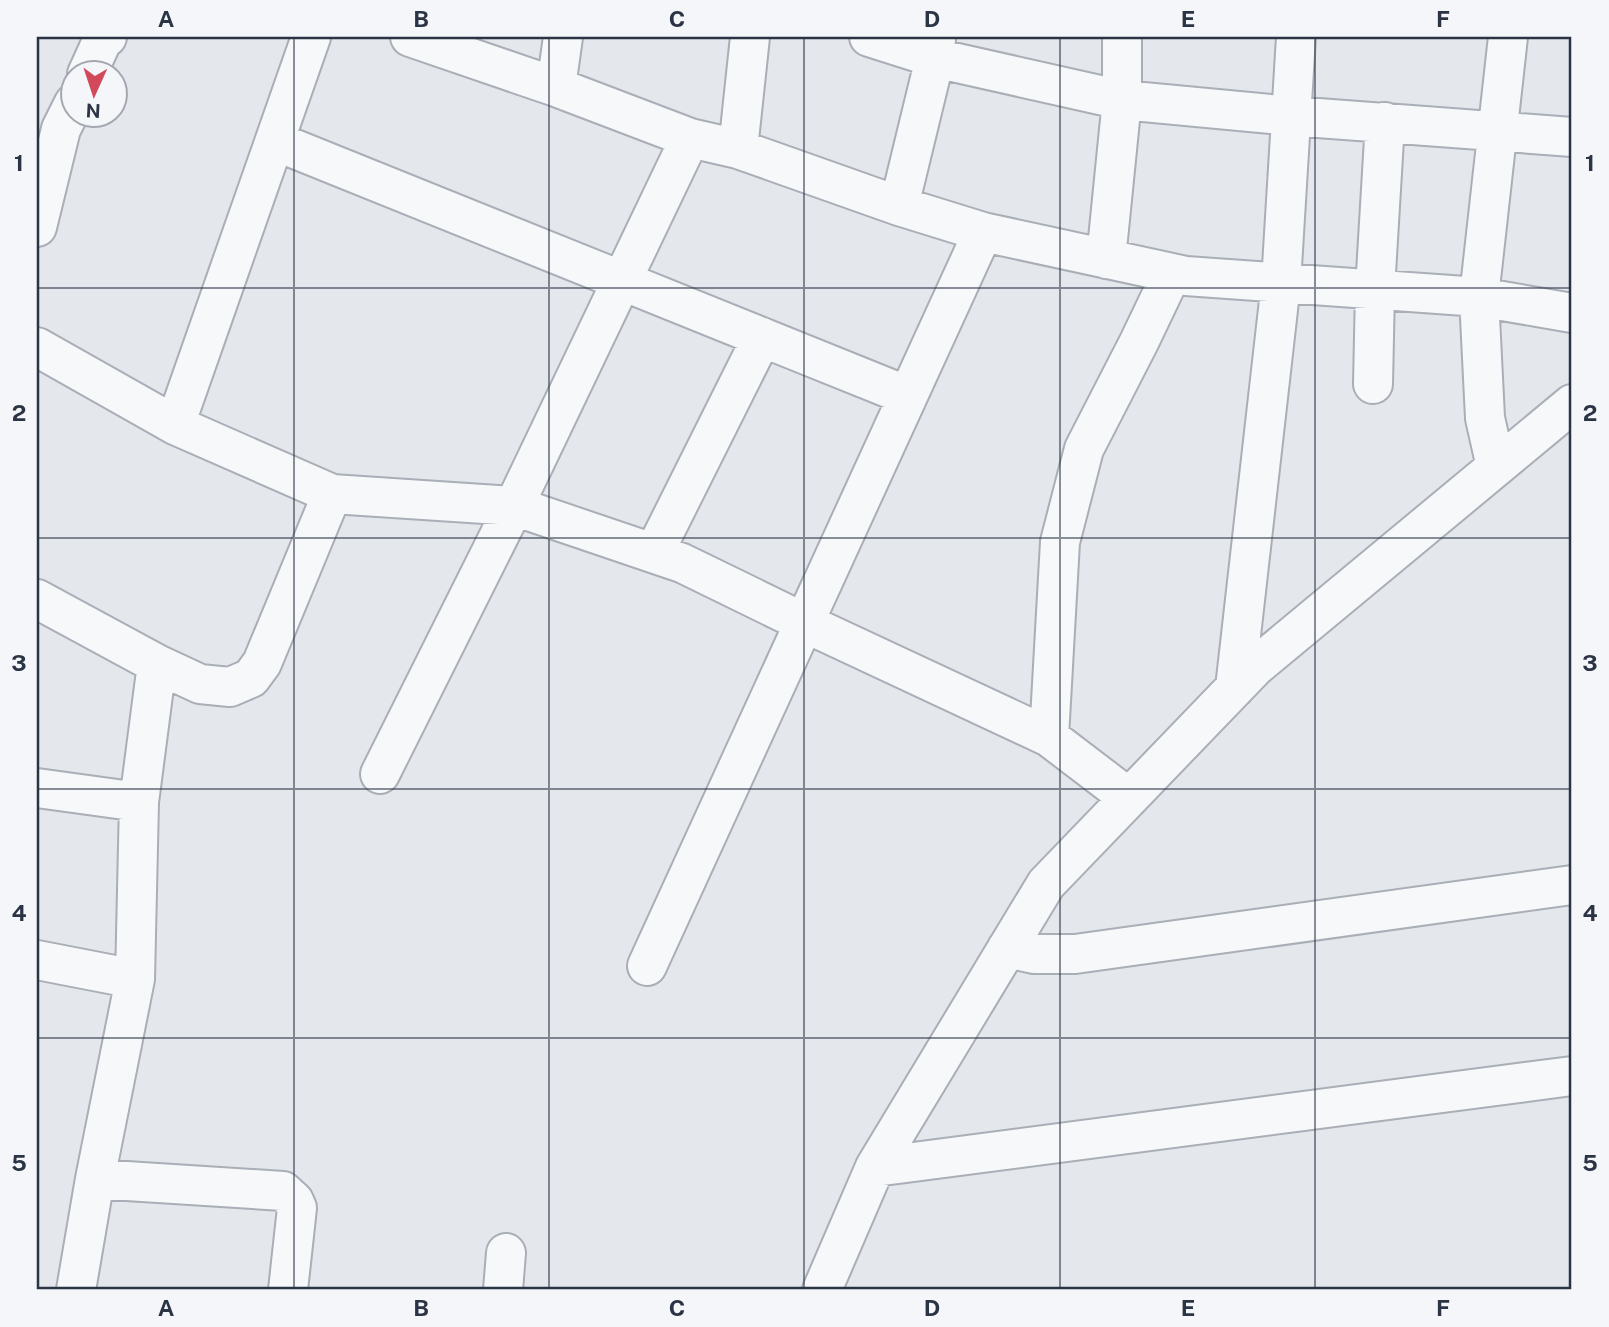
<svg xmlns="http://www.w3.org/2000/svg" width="1609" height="1327" viewBox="0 0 1609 1327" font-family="'Public Sans',sans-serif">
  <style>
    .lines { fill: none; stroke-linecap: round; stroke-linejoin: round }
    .minor-casing { stroke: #a9aeb7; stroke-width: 42 }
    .minor { stroke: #f7f8fa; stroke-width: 38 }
    .grid { fill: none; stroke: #2b3445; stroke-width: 2; stroke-opacity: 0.55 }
    .neatline { fill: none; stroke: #2b3445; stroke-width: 2.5 }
    .grid-label { font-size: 23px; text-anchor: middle; font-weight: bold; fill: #2b3445 }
  </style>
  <rect width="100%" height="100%" fill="#e4e7ec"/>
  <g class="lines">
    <defs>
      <path id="minor" d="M 410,37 L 556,87 L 690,138 L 738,149 L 899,206 L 983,232 L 1186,276 L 1479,297 L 1572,313
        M 869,37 L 935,58 L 1122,100 L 1291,116 L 1572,137
        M 87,74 L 102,41 L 107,37
        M 556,87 L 563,37
        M 275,141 L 908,396
        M 738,149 L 750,37
        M 899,206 L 935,58 L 936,37
        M 37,227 L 61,129 L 74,103
        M 1106,259 L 1122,100 L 1122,37
        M 37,347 L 175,425 L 332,494 L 514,506 L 682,563 L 805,623 L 1049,737 L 1129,798
        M 1373,384 L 1375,290 L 1385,122
        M 175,425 L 311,37
        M 1496,467 L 1485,418 L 1479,297 L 1508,37
        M 654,553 L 762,337
        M 37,599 L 157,664 L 200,684 L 230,687 L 251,678 L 262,663 L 332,494
        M 1235,688 L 1281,283 L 1296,37
        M 1049,737 L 1060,542 L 1084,449 L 1139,342 L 1172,273
        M 380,774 L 514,506 L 690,138
        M 37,788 L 139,802
        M 1007,948 L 1034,954 L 1075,954 L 1572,885
        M 37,960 L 135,979
        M 647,966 L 983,232
        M 875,1167 L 1572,1076
        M 95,1179 L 283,1191 L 294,1201 L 297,1208 L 288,1290
        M 76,1290 L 95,1179 L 135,979 L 139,802 L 157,664
        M 503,1290 L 506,1253
        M 822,1290 L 875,1167 L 1046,884 L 1255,667 L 1572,404"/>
    </defs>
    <!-- minor casing -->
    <use href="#minor" class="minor-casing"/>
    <!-- minor -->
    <use href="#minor" class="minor"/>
  </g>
  <!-- grid -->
  <path class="grid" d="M 294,37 L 294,1290M 549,37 L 549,1290M 804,37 L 804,1290M 1060,37 L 1060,1290M 1315,37 L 1315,1290M 37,288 L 1572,288M 37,538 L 1572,538M 37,789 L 1572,789M 37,1038 L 1572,1038"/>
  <!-- border -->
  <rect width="1609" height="1327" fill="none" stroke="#f4f6f9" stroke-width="77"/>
  <!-- north arrow -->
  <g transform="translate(94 94) rotate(183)"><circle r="33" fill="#f4f6f9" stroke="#a4a8b1" stroke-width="2"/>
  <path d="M0-5L12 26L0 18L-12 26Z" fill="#d1495b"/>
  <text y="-10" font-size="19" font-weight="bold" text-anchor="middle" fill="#2b3445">N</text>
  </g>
  <rect x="38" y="38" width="1532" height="1250" class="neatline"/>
  <g class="grid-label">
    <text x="166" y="27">A</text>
    <text x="421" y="27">B</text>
    <text x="677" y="27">C</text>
    <text x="932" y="27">D</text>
    <text x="1188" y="27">E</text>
    <text x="1443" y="27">F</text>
    <text x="19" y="171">1</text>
    <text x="1590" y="171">1</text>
    <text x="19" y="421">2</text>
    <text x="1590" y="421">2</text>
    <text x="19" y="671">3</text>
    <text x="1590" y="671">3</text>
    <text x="19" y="921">4</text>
    <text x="1590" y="921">4</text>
    <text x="19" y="1171">5</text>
    <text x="1590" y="1171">5</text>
    <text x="166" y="1316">A</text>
    <text x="421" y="1316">B</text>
    <text x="677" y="1316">C</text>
    <text x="932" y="1316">D</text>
    <text x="1188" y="1316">E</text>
    <text x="1443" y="1316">F</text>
  </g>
</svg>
